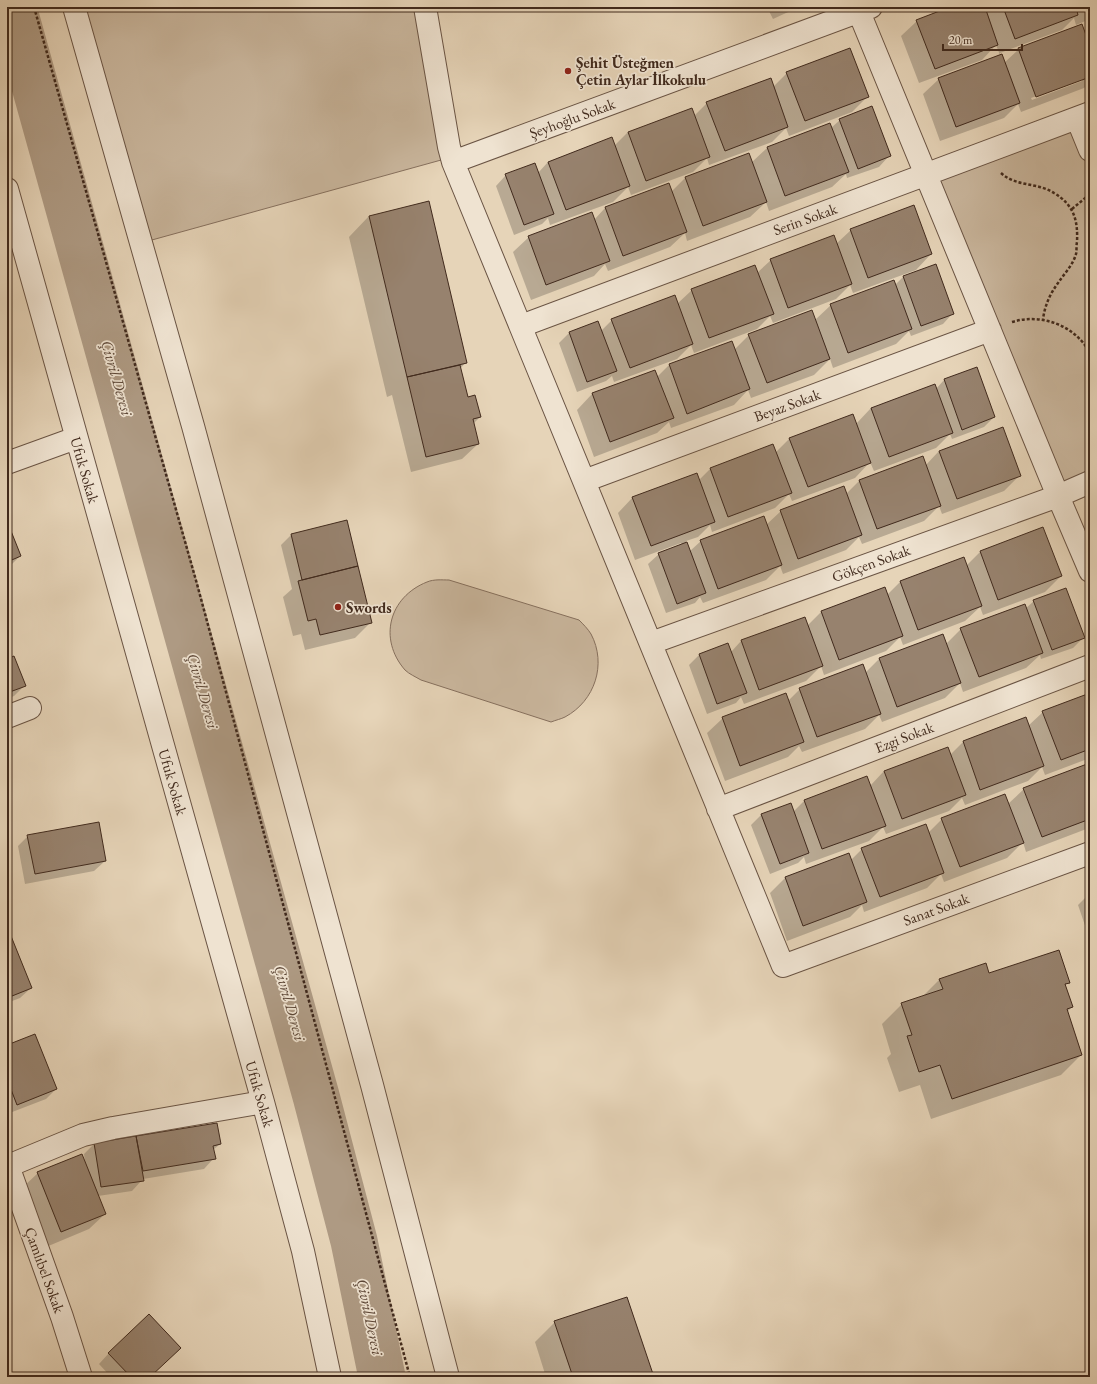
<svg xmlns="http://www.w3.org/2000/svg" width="1097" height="1384" viewBox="0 0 1097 1384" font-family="'EB Garamond',serif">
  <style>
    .green { fill: #cab79e; stroke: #86705e }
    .shadow { fill: #0003; fill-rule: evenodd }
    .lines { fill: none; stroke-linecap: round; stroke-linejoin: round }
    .river { stroke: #ae9a83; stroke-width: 47 }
    .building { fill: #97826e; stroke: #412a1d }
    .minor-casing { stroke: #6a5444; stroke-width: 24 }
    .path { stroke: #412a1d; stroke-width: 2.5; stroke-dasharray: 3 2; stroke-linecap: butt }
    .minor { stroke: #efe3d1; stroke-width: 22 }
    .poi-dot { fill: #8f2418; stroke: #efe3d1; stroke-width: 1.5 }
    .labels { text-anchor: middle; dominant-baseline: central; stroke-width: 3.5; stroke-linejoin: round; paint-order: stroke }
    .poi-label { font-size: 15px; font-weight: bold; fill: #412a1d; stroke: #efe3d1; text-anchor: start }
    .street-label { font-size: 15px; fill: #412a1d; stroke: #efe3d1 }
    .water-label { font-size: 16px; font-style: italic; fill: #5c4636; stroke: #efe3d1 }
  </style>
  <rect width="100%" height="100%" fill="#e6d4b8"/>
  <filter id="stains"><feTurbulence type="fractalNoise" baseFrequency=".005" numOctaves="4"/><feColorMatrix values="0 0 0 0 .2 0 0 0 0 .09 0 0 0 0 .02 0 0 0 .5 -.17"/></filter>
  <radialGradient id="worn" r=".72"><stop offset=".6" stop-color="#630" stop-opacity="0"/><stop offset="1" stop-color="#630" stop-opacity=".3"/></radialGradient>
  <!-- green -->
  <path class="green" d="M 74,7 L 425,7 L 452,157 L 141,243 Z
    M 1077,118 L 1090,150 L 1090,482 L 1058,496 L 926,174 Z
    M 449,580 L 579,620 C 583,624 588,629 591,634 C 607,664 595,701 565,717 C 561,719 556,720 551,722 L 421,680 C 416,677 409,674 405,670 C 378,639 389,597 427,582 C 434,579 442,580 449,580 Z"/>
  <!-- shadow -->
  <path class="shadow" d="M 767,7 L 799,7 L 773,19 Z
    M 953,7 L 1090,7 L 1090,19 L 1076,25 L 1074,18 L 1062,30 L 1000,53 L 1004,63 L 1019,49 L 1084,31 L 1090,25 L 1090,82 L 1084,88 L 1021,112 L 1018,104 L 1004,118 L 940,141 L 923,94 L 939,79 L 1000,55 L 996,45 L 982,60 L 919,83 L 901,36 L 917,21 ZM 1082,79 L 1082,81 L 1032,100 L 1031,98 Z
    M 787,73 L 867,97 L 852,112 L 789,136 L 786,128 L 772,142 L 709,165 L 707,158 L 693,172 L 631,195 L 628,187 L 613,202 L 550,225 L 548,218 L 542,224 L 514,235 L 496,186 L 506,175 L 538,173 L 548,162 L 611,139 L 614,146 L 628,132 L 694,116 L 707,103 L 773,87 Z
    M 840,120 L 889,156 L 879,167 L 847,178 L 846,174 L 832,187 L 769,211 L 766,202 L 750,217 L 687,241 L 685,233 L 670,247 L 608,271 L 605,264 L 594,276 L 531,300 L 513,252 L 529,237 L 594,220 L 605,208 L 671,192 L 685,178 L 751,163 L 767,148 L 830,124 L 831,128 Z
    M 369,216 L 466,362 L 460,369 L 467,398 L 480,417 L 473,424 L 478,444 L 462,459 L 411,472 L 392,395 L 387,397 L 349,237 Z
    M 851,230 L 931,254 L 916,270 L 853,293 L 850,285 L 836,299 L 773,323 L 770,316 L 757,329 L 694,353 L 691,345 L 677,359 L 614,382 L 612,376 L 606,381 L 577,392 L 559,343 L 569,333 L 601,331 L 612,320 L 677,304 L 692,290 L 757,273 L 771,260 L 836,244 Z
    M 903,277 L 953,313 L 943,324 L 911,336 L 909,331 L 896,344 L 833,368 L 830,359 L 814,375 L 751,398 L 748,390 L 734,405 L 671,428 L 669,422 L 657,433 L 594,457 L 577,410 L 592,394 L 655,371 L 657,377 L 669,365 L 732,342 L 735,349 L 749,335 L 815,320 L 831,305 L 895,285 Z
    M 976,368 L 994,417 L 984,427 L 952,439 L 950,434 L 936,448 L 874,471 L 870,462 L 855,478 L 792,501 L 789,494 L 775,508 L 712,532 L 710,525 L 698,537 L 686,541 L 690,551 L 701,541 L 766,525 L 781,511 L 846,494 L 859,481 L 922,458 L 925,466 L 939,451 L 1020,475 L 1004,491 L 942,514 L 939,506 L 924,521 L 862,544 L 859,537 L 846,550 L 783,574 L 780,566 L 766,580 L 703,603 L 700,597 L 695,603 L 666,613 L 648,564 L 659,554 L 682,545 L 681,543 L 635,560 L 618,513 L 633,497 L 698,481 L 710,469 L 773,445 L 775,453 L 790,438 L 856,424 L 871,408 L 936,389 L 944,380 Z
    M 7,523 L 20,556 L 10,566 L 7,567 Z
    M 1043,529 L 1061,576 L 1045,592 L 983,615 L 980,607 L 965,621 L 903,645 L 900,637 L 886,651 L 824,675 L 821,666 L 806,681 L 744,704 L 741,697 L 736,703 L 707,714 L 689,665 L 699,655 L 731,652 L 741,641 L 804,618 L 807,626 L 821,612 L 887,595 L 900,582 L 963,559 L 966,566 L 980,552 Z
    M 291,535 L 371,622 L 355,638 L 305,650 L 301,634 L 293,636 L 283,597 L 292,589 L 281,545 Z
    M 1034,601 L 1084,637 L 1073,648 L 1041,659 L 1040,655 L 1026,668 L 963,692 L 960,683 L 945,698 L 882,722 L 879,715 L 865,729 L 802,752 L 799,746 L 788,757 L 725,781 L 707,733 L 723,718 L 788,701 L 800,689 L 865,673 L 879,659 L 942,635 L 946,644 L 961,629 L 1025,609 Z
    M 7,660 L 24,686 L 14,696 L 7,699 Z
    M 1090,694 L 1090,758 L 1045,775 L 1042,767 L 1028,781 L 965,805 L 962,798 L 949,811 L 886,834 L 883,827 L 869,841 L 806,864 L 804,857 L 798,863 L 770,874 L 751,825 L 762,814 L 793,812 L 804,801 L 867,778 L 870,786 L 884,771 L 950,755 L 963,742 L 1026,718 L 1028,726 L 1043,712 Z
    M 1090,767 L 1090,827 L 1089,828 L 1026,852 L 1023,842 L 1007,858 L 944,882 L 941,874 L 927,888 L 864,912 L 862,905 L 850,917 L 787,941 L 770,893 L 785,878 L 850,861 L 862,849 L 928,833 L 942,819 L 1008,804 L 1024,789 L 1088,769 Z
    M 28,836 L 105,861 L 94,871 L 25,884 L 18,846 Z
    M 1090,893 L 1090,940 L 1078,905 Z
    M 7,929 L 31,988 L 20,998 L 7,1003 Z
    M 989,974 L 1068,982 L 1065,986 L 1072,1007 L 1067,1012 L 1081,1055 L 1061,1075 L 931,1119 L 920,1085 L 899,1092 L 887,1058 L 891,1054 L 882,1024 L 902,1004 L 922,997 L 940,979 Z
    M 7,1046 L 56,1089 L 46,1099 L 7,1114 Z
    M 216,1124 L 220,1144 L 213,1150 L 214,1158 L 204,1169 L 143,1179 L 132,1191 L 98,1196 L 105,1214 L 89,1229 L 46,1247 L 22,1188 L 38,1173 L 85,1163 L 84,1154 L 94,1144 Z
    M 555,1322 L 653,1377 L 546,1377 L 535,1342 Z
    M 109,1353 L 149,1377 L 111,1377 L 99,1364 Z"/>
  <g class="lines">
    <!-- river -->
    <path class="river" d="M 13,7 L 316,1096 L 354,1241 L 382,1377"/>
  </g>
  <!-- building -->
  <path class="building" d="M 950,7 L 985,7 L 998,45 L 935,69 L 916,20 Z
    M 1003,7 L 1076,7 L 1078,15 L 1015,39 Z
    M 1082,24 L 1090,46 L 1090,77 L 1036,97 L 1018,48 Z
    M 850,48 L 869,97 L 805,121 L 786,72 Z
    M 1002,54 L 1020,103 L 956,127 L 938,78 Z
    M 771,78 L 788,127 L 725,151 L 706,102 Z
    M 872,106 L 891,156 L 858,169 L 839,119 Z
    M 692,108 L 710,157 L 646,181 L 628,132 Z
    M 830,123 L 849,172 L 785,196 L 767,147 Z
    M 612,137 L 630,186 L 566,210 L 548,162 Z
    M 749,153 L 767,202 L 703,226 L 685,177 Z
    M 535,163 L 554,214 L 524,225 L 505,174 Z
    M 669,183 L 687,232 L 623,256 L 605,207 Z
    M 429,201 L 467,363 L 407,377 L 369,216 Z
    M 914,205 L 932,254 L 868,278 L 850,229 Z
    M 592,212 L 610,261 L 546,285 L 528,236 Z
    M 834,235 L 852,284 L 788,308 L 770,259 Z
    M 936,264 L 954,314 L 921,326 L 903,276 Z
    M 755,265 L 774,314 L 709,338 L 691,289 Z
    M 894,280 L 912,329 L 848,353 L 830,304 Z
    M 675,295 L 693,344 L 630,368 L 611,319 Z
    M 812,310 L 830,359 L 767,383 L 748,334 Z
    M 598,321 L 617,371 L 587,382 L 569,332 Z
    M 732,341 L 750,389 L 687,414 L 669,364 Z
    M 460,365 L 468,397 L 475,395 L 481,417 L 473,419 L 479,444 L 426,457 L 407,377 Z
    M 977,367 L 995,417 L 962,430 L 944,379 Z
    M 655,370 L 674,418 L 610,442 L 592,393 Z
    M 935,384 L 953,433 L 889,457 L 871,408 Z
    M 853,414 L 871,463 L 808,487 L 789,438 Z
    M 1003,427 L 1021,476 L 957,499 L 939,451 Z
    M 773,444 L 792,493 L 728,517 L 710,468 Z
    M 923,456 L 941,506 L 877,529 L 859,480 Z
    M 697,473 L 715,522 L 651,546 L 632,497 Z
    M 844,486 L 862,535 L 798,559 L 780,510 Z
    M 764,516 L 782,565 L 718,589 L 700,540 Z
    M 347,520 L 358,566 L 302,580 L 291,534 Z
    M 7,521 L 21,556 L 7,562 Z
    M 1043,527 L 1062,576 L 998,600 L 980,551 Z
    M 687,542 L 706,593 L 677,604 L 658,553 Z
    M 964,557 L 982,606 L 918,630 L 900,581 Z
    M 358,566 L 372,623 L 320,635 L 316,619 L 308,621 L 298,581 Z
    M 885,587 L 903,636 L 839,660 L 821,611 Z
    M 1066,588 L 1085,638 L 1052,650 L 1033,600 Z
    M 1025,604 L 1043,653 L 979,677 L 960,628 Z
    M 805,617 L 823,666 L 759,690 L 741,640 Z
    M 943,634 L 961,683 L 897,707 L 879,658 Z
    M 728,643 L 747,693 L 717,704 L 699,654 Z
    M 14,656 L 26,686 L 7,693 L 7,659 Z
    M 863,664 L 881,714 L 817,737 L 799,688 Z
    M 786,693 L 804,742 L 740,766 L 722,717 Z
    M 1090,693 L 1090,749 L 1061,760 L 1042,711 Z
    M 1026,717 L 1044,766 L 980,790 L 963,741 Z
    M 948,747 L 966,795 L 902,819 L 884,771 Z
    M 1087,764 L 1090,772 L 1090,819 L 1042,837 L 1023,788 Z
    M 867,776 L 886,826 L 822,849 L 804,800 Z
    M 1005,794 L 1024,843 L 960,867 L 941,818 Z
    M 791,803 L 809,853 L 780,864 L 761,814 Z
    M 99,822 L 106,861 L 35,874 L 27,835 Z
    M 926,824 L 944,873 L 880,897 L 861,848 Z
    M 849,853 L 867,902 L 803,926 L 785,877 Z
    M 11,936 L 32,988 L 7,998 L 7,938 Z
    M 1059,950 L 1070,983 L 1065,984 L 1073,1007 L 1067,1009 L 1082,1055 L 952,1099 L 940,1065 L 919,1072 L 907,1036 L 912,1035 L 901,1003 L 943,989 L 939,979 L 986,963 L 989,973 Z
    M 35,1034 L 57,1089 L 17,1105 L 7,1079 L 7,1045 Z
    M 217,1123 L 221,1144 L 213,1146 L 216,1159 L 143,1171 L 136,1136 Z
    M 136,1136 L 144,1181 L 101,1187 L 94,1143 Z
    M 82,1154 L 106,1214 L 61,1232 L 37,1172 Z
    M 627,1297 L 654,1377 L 573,1377 L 554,1321 Z
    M 149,1314 L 181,1348 L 150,1377 L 131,1377 L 108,1353 Z"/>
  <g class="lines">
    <defs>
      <path id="minor" d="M 74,7 L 193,426 L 372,1085 L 448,1377
        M 425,7 L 449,147 L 453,162 L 783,966 L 1090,853
        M 859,12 L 1058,496 L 1090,571
        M 1077,118 L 1090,150
        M 453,162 L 871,7
        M 7,189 L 263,1102 L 303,1251 L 330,1377
        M 521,326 L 1090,113
        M 7,463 L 76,438
        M 584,481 L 990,330
        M 651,643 L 1058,496 L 1090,482
        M 7,717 L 30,708
        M 718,809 L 1090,666
        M 7,1163 L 62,1317 L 81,1377
        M 8,1166 L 83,1135 L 113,1128 L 263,1102"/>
    </defs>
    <!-- minor casing -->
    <use href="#minor" class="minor-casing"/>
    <!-- path -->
    <path class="path" d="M 34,7 L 197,584 L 410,1377
      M 1001,173 C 1016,187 1037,182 1054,193 C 1074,205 1078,220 1077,242 C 1076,246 1077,251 1076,254 C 1073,265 1064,274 1058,283 C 1050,294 1045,305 1043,319
      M 1072,209 L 1090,194
      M 1012,322 C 1041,313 1075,325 1090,353"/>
    <!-- minor -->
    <use href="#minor" class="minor"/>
  </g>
  <!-- markers -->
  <g class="poi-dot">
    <circle cx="568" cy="71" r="4"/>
    <circle cx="338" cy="607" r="4"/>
  </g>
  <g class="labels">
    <!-- poi labels -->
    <g class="poi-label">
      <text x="576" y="62">Şehit Üsteğmen<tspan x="576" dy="17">Çetin Aylar İlkokulu</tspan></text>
      <text x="346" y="607">Swords</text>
    </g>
    <!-- street labels -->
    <g class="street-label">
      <text transform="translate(572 118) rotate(-20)">Şeyhoğlu Sokak</text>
      <text transform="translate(805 219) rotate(-20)">Serin Sokak</text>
      <text transform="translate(787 405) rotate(-20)">Beyaz Sokak</text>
      <text transform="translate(85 470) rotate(74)">Ufuk Sokak</text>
      <text transform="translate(871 563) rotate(-20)">Gökçen Sokak</text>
      <text transform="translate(904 737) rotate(-21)">Ezgi Sokak</text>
      <text transform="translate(173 782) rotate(74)">Ufuk Sokak</text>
      <text transform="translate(936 909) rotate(-20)">Sanat Sokak</text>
      <text transform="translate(260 1094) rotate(74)">Ufuk Sokak</text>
      <text transform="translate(45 1270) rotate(70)">Çamlıbel Sokak</text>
    </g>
    <!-- water labels -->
    <g class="water-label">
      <text transform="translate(117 378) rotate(74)">Çivril Deresi</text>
      <text transform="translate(203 691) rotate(74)">Çivril Deresi</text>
      <text transform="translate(290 1003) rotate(74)">Çivril Deresi</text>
      <text transform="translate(370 1317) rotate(78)">Çivril Deresi</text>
    </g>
  </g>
  <!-- margin -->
  <rect width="1097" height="1384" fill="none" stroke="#e6d4b8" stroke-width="24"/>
  <rect x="8" y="8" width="1081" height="1368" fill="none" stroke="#412a1d" stroke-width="2"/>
  <rect x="12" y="12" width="1073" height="1360" fill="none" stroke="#412a1d"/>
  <!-- scale -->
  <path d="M943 44v6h79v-6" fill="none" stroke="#412a1d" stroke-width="2"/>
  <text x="949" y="44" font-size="12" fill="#412a1d" stroke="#efe3d1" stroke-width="3" paint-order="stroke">20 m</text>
  <rect width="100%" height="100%" filter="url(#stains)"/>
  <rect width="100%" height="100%" fill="url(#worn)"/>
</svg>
